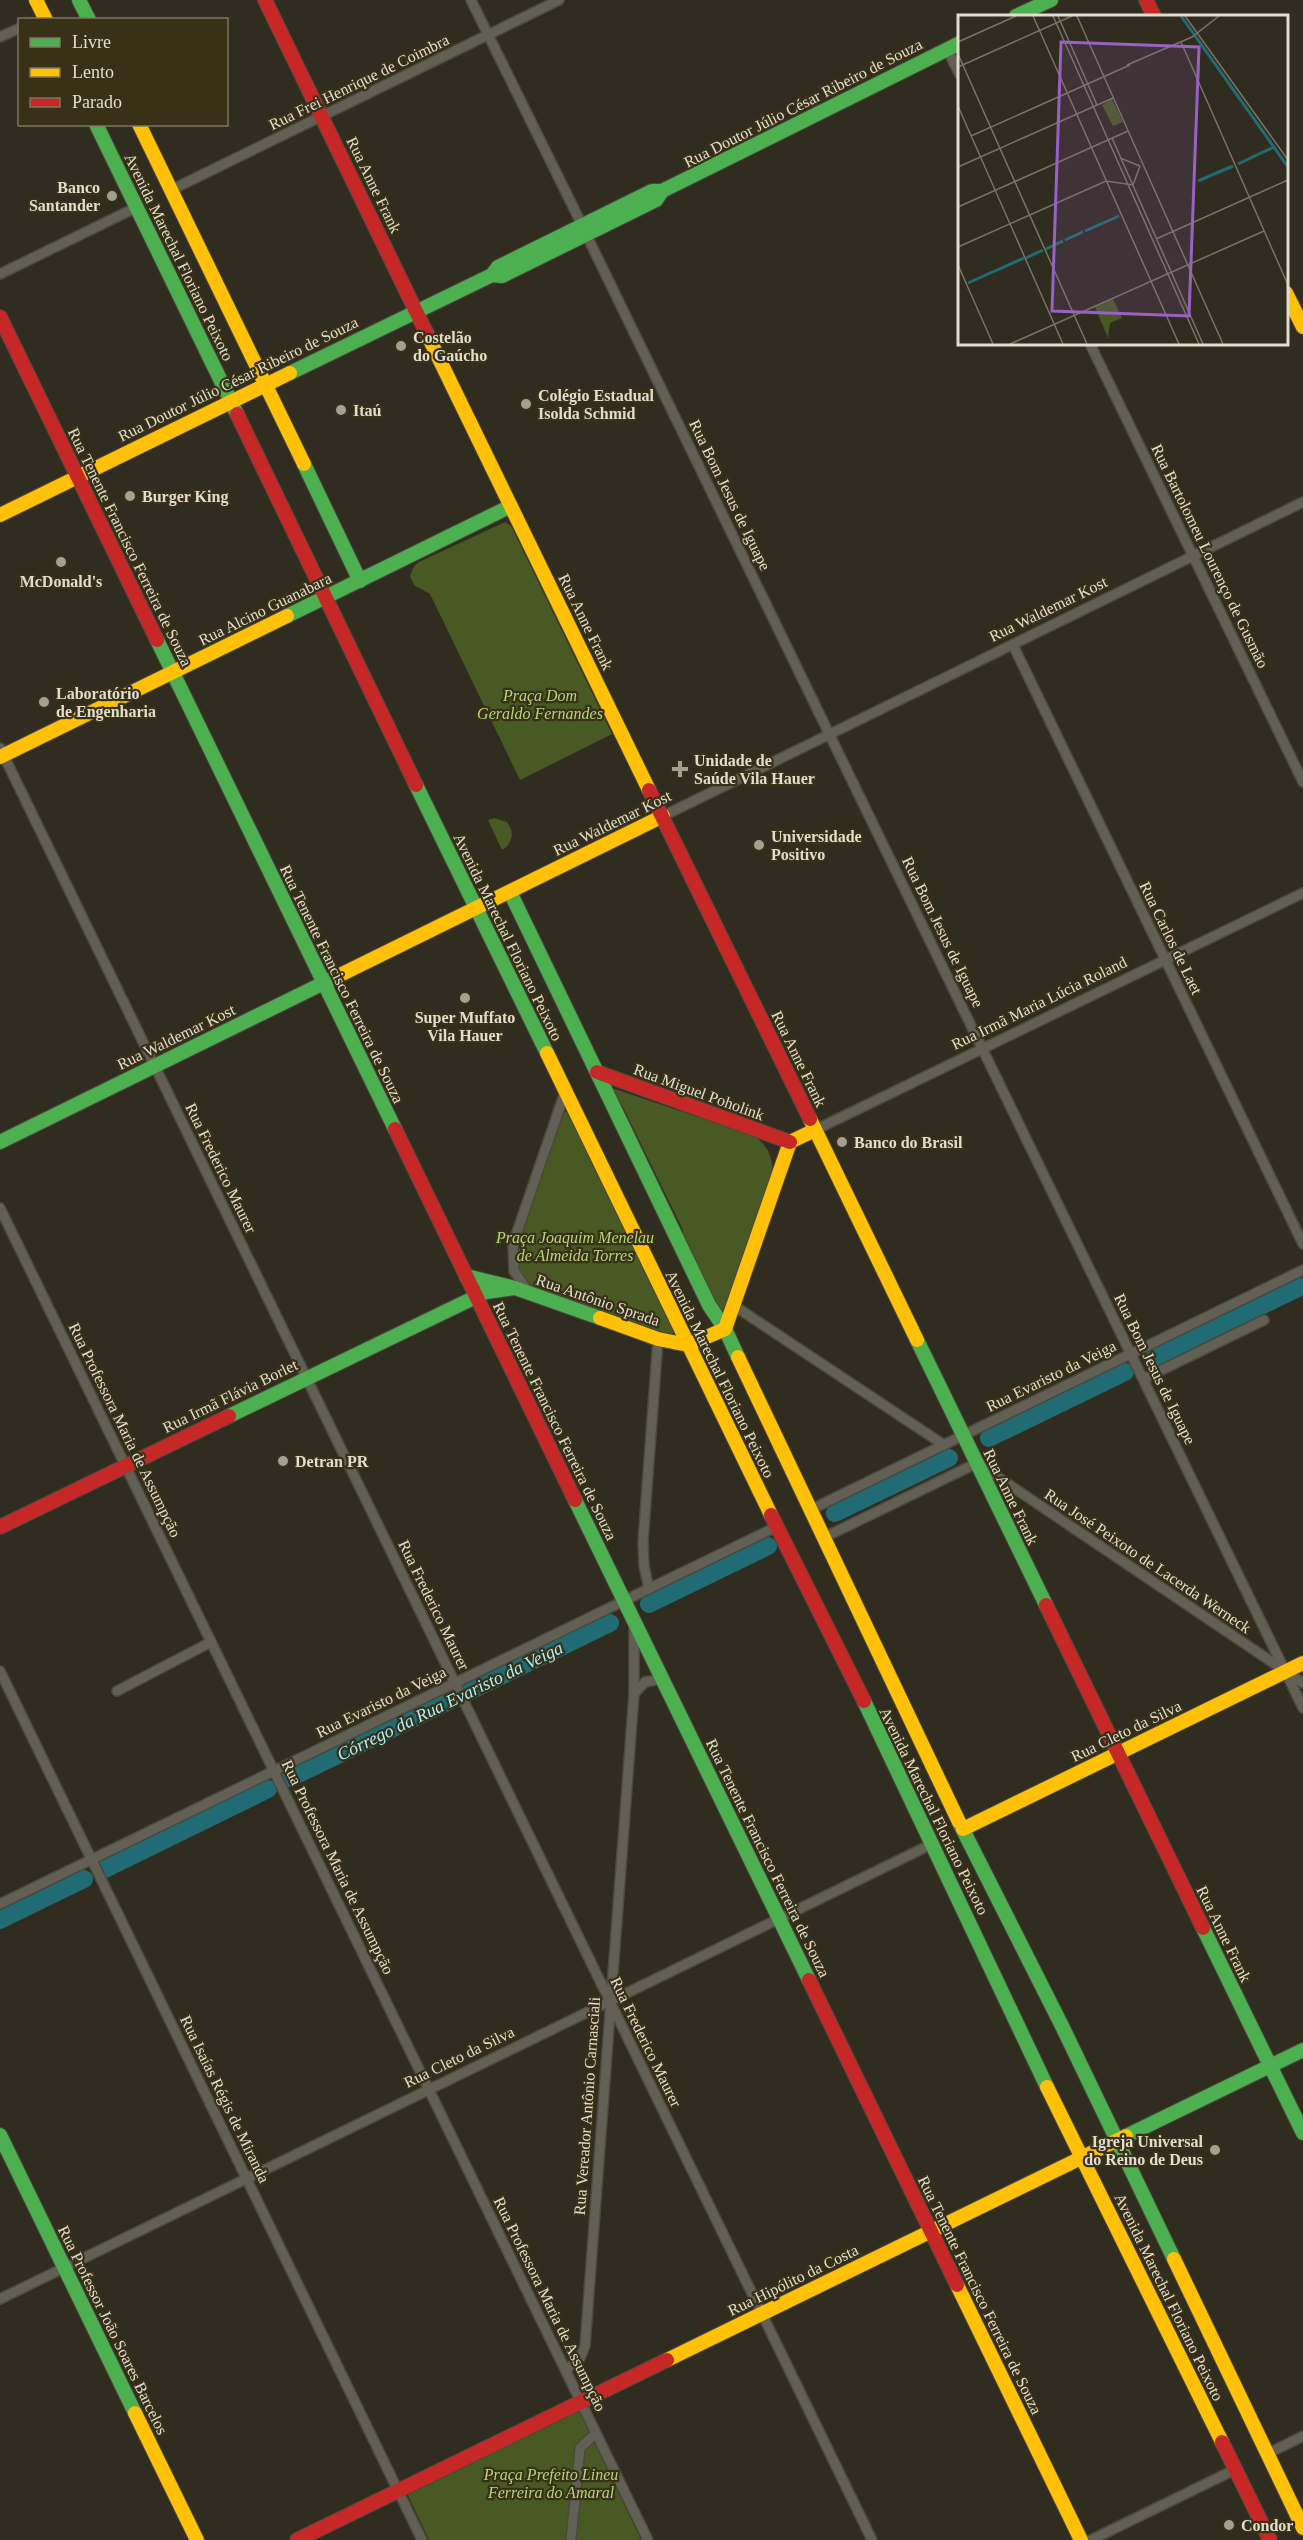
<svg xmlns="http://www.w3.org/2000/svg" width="1303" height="2540" viewBox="0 0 1303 2540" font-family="'Times New Roman',serif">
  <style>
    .green { fill: #485924 }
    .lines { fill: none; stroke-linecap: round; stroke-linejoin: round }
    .river { stroke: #216b75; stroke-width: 18 }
    .street-casing { stroke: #4b483d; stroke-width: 12 }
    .fast-casing { stroke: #4b483d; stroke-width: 16 }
    .slow-casing { stroke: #4b483d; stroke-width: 16 }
    .jam-casing { stroke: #4b483d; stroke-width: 16 }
    .street { stroke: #625f54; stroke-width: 9 }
    .fast { stroke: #4caf50; stroke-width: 14 }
    .slow { stroke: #ffc107; stroke-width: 14 }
    .jam { stroke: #c62828; stroke-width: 14 }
    .poi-dot { fill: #a39f91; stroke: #383017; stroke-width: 2 }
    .labels { text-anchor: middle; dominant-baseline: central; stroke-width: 4.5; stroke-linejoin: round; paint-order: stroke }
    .street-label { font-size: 16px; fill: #e1ddce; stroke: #383017 }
    .poi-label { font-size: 16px; font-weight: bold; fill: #e1ddce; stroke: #383017; text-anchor: start }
    .park-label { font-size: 16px; font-style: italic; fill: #b4d679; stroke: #383017 }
    .water-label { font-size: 18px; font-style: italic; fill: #a6f1fe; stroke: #383017 }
    .inset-river { fill: none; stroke: #216b75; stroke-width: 3 }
    .inset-road { fill: none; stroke: #777365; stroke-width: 1.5 }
    .view { fill: #9a61c4; fill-opacity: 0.15; stroke: #9a61c4; stroke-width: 3 }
    .inset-edge { fill: none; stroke: #e1ddce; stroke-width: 3 }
  </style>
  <rect width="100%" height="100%" fill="#302c1f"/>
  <!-- green -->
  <path class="green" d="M 505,522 L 511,526 L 612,734 L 520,780 L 430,594 L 414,585 L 410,576 L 414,566 L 419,562 Z
    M 494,818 L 507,822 C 515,833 513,843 502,850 L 488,820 Z
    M 615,1089 L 754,1136 C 769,1146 774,1160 772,1178 L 727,1307 L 722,1311 L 718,1308 L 682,1237 L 683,1230 L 622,1105 L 616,1102 L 612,1091 Z
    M 565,1112 L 569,1112 L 675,1331 L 672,1334 L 660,1333 L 537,1291 C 518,1278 518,1272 517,1250 L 561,1117 Z
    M 578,2408 L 641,2540 L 429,2540 L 406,2491 Z"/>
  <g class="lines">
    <!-- river -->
    <path class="river" d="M 1154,1358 L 1300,1287
      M 989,1438 L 1125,1372
      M 835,1513 L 949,1458
      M 649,1604 L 768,1546
      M 290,1778 L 610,1623
      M 105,1869 L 268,1789
      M 0,1920 L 84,1879"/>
    <defs>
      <path id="street" d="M 471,0 L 582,225
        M 0,37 L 20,28
        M 947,49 L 960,75
        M 171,190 L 559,0
        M 586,234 L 1303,1708
        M 0,274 L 137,207
        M 1090,344 L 1303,782
        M 1013,645 L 1303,1244
        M 0,748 L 872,2540
        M 663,816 L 1303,502
        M 815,1130 L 1303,893
        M 0,1208 L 648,2540
        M 528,1291 L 514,1271 L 513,1244 L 565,1092
        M 733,1305 L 944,1445
        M 1143,1379 L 1264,1320
        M 812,1509 L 1303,1270
        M 825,1537 L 977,1463 L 1303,1683
        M 649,1589 L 644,1566 L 643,1542 L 658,1339
        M 0,1671 L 422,2540
        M 117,1691 L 211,1642
        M 634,1694 L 645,1682 L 662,1679
        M 0,1904 L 776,1527
        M 0,2299 L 932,1844
        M 566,2370 L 580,2358 L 585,2346 L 634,1694 L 634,1627
        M 1267,2454 L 1303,2436
        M 571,2540 L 580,2448 L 596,2433
        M 1091,2540 L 1236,2469"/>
      <path id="fast" d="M 79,0 L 89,20
        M 1016,16 L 1051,0
        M 96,124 L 237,414
        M 492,275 L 498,267 L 652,191 L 662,191 L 960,43
        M 290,373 L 492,275 L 502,276 L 656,200 L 662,191
        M 304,464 L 360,581
        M 287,616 L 511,506
        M 157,640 L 395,1129
        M 416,785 L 547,1053
        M 510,892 L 709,1305 L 725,1329 L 738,1357
        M 0,1142 L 340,975
        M 466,1276 L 515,1288
        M 917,1340 L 1046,1605
        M 229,1416 L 486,1292 L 515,1288 L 600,1318
        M 575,1500 L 809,1980
        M 864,1701 L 1047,2087
        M 959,1822 L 1062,2026 L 1174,2259
        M 1203,1928 L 1303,2133
        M 0,2135 L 135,2413
        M 1126,2136 L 1303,2050"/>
      <path id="slow" d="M 36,0 L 46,20
        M 139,124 L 304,464
        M 1286,293 L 1303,327
        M 427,334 L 649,790
        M 0,515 L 290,373
        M 0,757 L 287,616
        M 340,975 L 663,816
        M 547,1053 L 771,1515
        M 810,1119 L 917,1340
        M 790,1142 L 815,1130
        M 600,1318 L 658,1339 L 688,1345 L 725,1329 L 790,1142
        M 738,1357 L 959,1822
        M 963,1829 L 1303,1663
        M 1047,2087 L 1222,2442
        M 1174,2259 L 1303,2528
        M 957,2285 L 1081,2540
        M 667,2360 L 1126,2136
        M 135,2413 L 197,2540"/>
      <path id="jam" d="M 265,0 L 427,334
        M 1146,0 L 1154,16
        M 0,317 L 157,640
        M 237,414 L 416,785
        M 649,790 L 810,1119
        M 597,1072 L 790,1142
        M 395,1129 L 575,1500
        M 771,1515 L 864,1701
        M 0,1527 L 229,1416
        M 1046,1605 L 1203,1928
        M 809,1980 L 957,2285
        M 1222,2442 L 1270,2540
        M 297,2540 L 667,2360"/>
    </defs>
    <!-- street casing -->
    <use href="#street" class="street-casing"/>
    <!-- fast casing -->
    <use href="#fast" class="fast-casing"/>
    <!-- slow casing -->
    <use href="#slow" class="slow-casing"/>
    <!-- jam casing -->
    <use href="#jam" class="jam-casing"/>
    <!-- street -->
    <use href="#street" class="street"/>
    <!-- fast -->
    <use href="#fast" class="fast"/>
    <!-- slow -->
    <use href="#slow" class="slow"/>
    <!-- jam -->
    <use href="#jam" class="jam"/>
  </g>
  <!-- markers -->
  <g class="poi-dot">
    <circle cx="112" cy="196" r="6"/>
    <circle cx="401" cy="346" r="6"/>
    <circle cx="526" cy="404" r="6"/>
    <circle cx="341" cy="410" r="6"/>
    <circle cx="130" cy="496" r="6"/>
    <circle cx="61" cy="562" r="6"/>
    <circle cx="44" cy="702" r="6"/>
    <path d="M677 760h6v6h6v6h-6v6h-6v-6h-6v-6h6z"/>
    <circle cx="759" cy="845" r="6"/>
    <circle cx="465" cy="998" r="6"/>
    <circle cx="842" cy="1142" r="6"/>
    <circle cx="283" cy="1461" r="6"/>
    <circle cx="1215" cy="2150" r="6"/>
    <circle cx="1229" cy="2525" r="6"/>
  </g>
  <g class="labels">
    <!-- street labels -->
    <g class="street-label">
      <text transform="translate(359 82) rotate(-26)">Rua Frei Henrique de Coimbra</text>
      <text transform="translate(803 103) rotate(-27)">Rua Doutor Júlio César Ribeiro de Souza</text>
      <text transform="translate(374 185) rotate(64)">Rua Anne Frank</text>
      <text transform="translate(179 257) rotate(64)">Avenida Marechal Floriano Peixoto</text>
      <text transform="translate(238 379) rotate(-26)">Rua Doutor Júlio César Ribeiro de Souza</text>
      <text transform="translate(730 495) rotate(64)">Rua Bom Jesus de Iguape</text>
      <text transform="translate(130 547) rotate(64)">Rua Tenente Francisco Ferreira de Souza</text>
      <text transform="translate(1210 556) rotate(64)">Rua Bartolomeu Lourenço de Gusmão</text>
      <text transform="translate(265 609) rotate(-26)">Rua Alcino Guanabara</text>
      <text transform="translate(1048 609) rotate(-26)">Rua Waldemar Kost</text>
      <text transform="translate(586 622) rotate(64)">Rua Anne Frank</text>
      <text transform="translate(612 823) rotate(-26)">Rua Waldemar Kost</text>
      <text transform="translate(943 932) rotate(64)">Rua Bom Jesus de Iguape</text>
      <text transform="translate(508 937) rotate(64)">Avenida Marechal Floriano Peixoto</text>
      <text transform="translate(1171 938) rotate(64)">Rua Carlos de Laet</text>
      <text transform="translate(342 984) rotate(64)">Rua Tenente Francisco Ferreira de Souza</text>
      <text transform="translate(1039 1003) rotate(-26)">Rua Irmã Maria Lúcia Roland</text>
      <text transform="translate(176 1037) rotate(-26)">Rua Waldemar Kost</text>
      <text transform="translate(799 1059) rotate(64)">Rua Anne Frank</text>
      <text transform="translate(699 1092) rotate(20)">Rua Miguel Poholink</text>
      <text transform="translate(221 1168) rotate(64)">Rua Frederico Maurer</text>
      <text transform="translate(598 1300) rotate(19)">Rua Antônio Sprada</text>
      <text transform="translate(1155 1369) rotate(64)">Rua Bom Jesus de Iguape</text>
      <text transform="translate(720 1374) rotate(64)">Avenida Marechal Floriano Peixoto</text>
      <text transform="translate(1051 1376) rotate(-26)">Rua Evaristo da Veiga</text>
      <text transform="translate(230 1396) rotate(-26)">Rua Irmã Flávia Borlet</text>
      <text transform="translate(555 1421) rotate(64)">Rua Tenente Francisco Ferreira de Souza</text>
      <text transform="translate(125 1430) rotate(64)">Rua Professora Maria de Assumpção</text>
      <text transform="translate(1011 1497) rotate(64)">Rua Anne Frank</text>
      <text transform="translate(1148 1561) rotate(34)">Rua José Peixoto de Lacerda Werneck</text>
      <text transform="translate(434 1605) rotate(64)">Rua Frederico Maurer</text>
      <text transform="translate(381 1702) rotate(-26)">Rua Evaristo da Veiga</text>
      <text transform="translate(1126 1731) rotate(-26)">Rua Cleto da Silva</text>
      <text transform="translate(934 1811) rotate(64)">Avenida Marechal Floriano Peixoto</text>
      <text transform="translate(768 1858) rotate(64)">Rua Tenente Francisco Ferreira de Souza</text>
      <text transform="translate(338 1867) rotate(64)">Rua Professora Maria de Assumpção</text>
      <text transform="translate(1224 1934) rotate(64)">Rua Anne Frank</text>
      <text transform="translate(646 2042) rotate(64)">Rua Frederico Maurer</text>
      <text transform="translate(459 2057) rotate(-26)">Rua Cleto da Silva</text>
      <text transform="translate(225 2099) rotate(64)">Rua Isaías Régis de Miranda</text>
      <text transform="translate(587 2106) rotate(-86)">Rua Vereador Antônio Carnasciali</text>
      <text transform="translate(793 2280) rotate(-26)">Rua Hipólito da Costa</text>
      <text transform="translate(980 2295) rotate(64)">Rua Tenente Francisco Ferreira de Souza</text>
      <text transform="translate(1169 2297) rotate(64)">Avenida Marechal Floriano Peixoto</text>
      <text transform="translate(550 2304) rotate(64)">Rua Professora Maria de Assumpção</text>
      <text transform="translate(113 2330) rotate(64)">Rua Professor João Soares Barcelos</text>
    </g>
    <!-- poi labels -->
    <g class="poi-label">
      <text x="100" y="187" text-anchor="end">Banco<tspan x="100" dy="18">Santander</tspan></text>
      <text x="413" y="337">Costelão<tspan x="413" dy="18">do Gaúcho</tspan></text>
      <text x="538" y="395">Colégio Estadual<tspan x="538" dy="18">Isolda Schmid</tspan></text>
      <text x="353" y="410">Itaú</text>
      <text x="142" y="496">Burger King</text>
      <text x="61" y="581" text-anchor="middle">McDonald's</text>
      <text x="56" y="693">Laboratório<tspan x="56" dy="18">de Engenharia</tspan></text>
      <text x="694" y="760">Unidade de<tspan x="694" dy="18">Saúde Vila Hauer</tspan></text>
      <text x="771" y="836">Universidade<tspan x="771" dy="18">Positivo</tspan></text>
      <text x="465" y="1017" text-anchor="middle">Super Muffato<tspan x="465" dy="18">Vila Hauer</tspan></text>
      <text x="854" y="1142">Banco do Brasil</text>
      <text x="295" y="1461">Detran PR</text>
      <text x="1203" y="2141" text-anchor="end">Igreja Universal<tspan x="1203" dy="18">do Reino de Deus</tspan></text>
      <text x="1241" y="2525">Condor</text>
    </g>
    <!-- park labels -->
    <g class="park-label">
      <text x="540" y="695">Praça Dom<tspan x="540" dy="18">Geraldo Fernandes</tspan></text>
      <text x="575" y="1237">Praça Joaquim Menelau<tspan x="575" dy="18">de Almeida Torres</tspan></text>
      <text x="551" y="2474">Praça Prefeito Lineu<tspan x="551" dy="18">Ferreira do Amaral</tspan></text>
    </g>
    <!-- water labels -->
    <g class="water-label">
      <text transform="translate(450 1701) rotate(-26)">Córrego da Rua Evaristo da Veiga</text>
    </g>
  </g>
  <!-- overview -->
  <g transform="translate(958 15)">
    <rect width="330" height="330" fill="#302c1f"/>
    <path d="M 154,84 L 165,107 L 155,111 L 144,90 ZM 155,284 L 164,303 L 152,308 L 150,323 L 137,292 Z" fill="#485924"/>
    <path class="inset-river" d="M 223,1 L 330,152M 280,149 L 316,132M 240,166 L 275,151M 127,216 L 161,201M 107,225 L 125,217M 88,234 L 105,226M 68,243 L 85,235M 10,268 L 66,243"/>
    <path class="inset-road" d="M 75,1 L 221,329M 95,1 L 241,329M 100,1 L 139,90M 119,1 L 265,329M 227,1 L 330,145M 0,27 L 58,1M 223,27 L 330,270M 0,39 L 129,329M 169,50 L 234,22 L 261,1M 0,52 L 114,1M 0,91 L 105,329M 13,121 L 172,50M 154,123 L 245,329M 162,143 L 182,151M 0,152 L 155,83M 0,192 L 170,116M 198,224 L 330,165M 0,232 L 148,166 L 175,170 L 182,151M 0,250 L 35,329M 52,329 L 306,216"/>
    <path class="view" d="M 103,27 L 241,32 L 231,301 L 94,296 Z"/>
    <rect width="330" height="330" class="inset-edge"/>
  </g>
  <!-- legend -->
  <rect x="18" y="18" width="210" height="108" fill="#383017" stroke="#7c7560" stroke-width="1.5"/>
  <rect x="30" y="38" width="30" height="9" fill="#4caf50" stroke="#7c7560" stroke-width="1.5"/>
  <text x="72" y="48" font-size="18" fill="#e1ddce">Livre</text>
  <rect x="30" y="68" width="30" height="9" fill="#ffc107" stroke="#7c7560" stroke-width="1.5"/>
  <text x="72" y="78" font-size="18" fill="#e1ddce">Lento</text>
  <rect x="30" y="98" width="30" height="9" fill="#c62828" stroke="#7c7560" stroke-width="1.5"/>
  <text x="72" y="108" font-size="18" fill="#e1ddce">Parado</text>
</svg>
